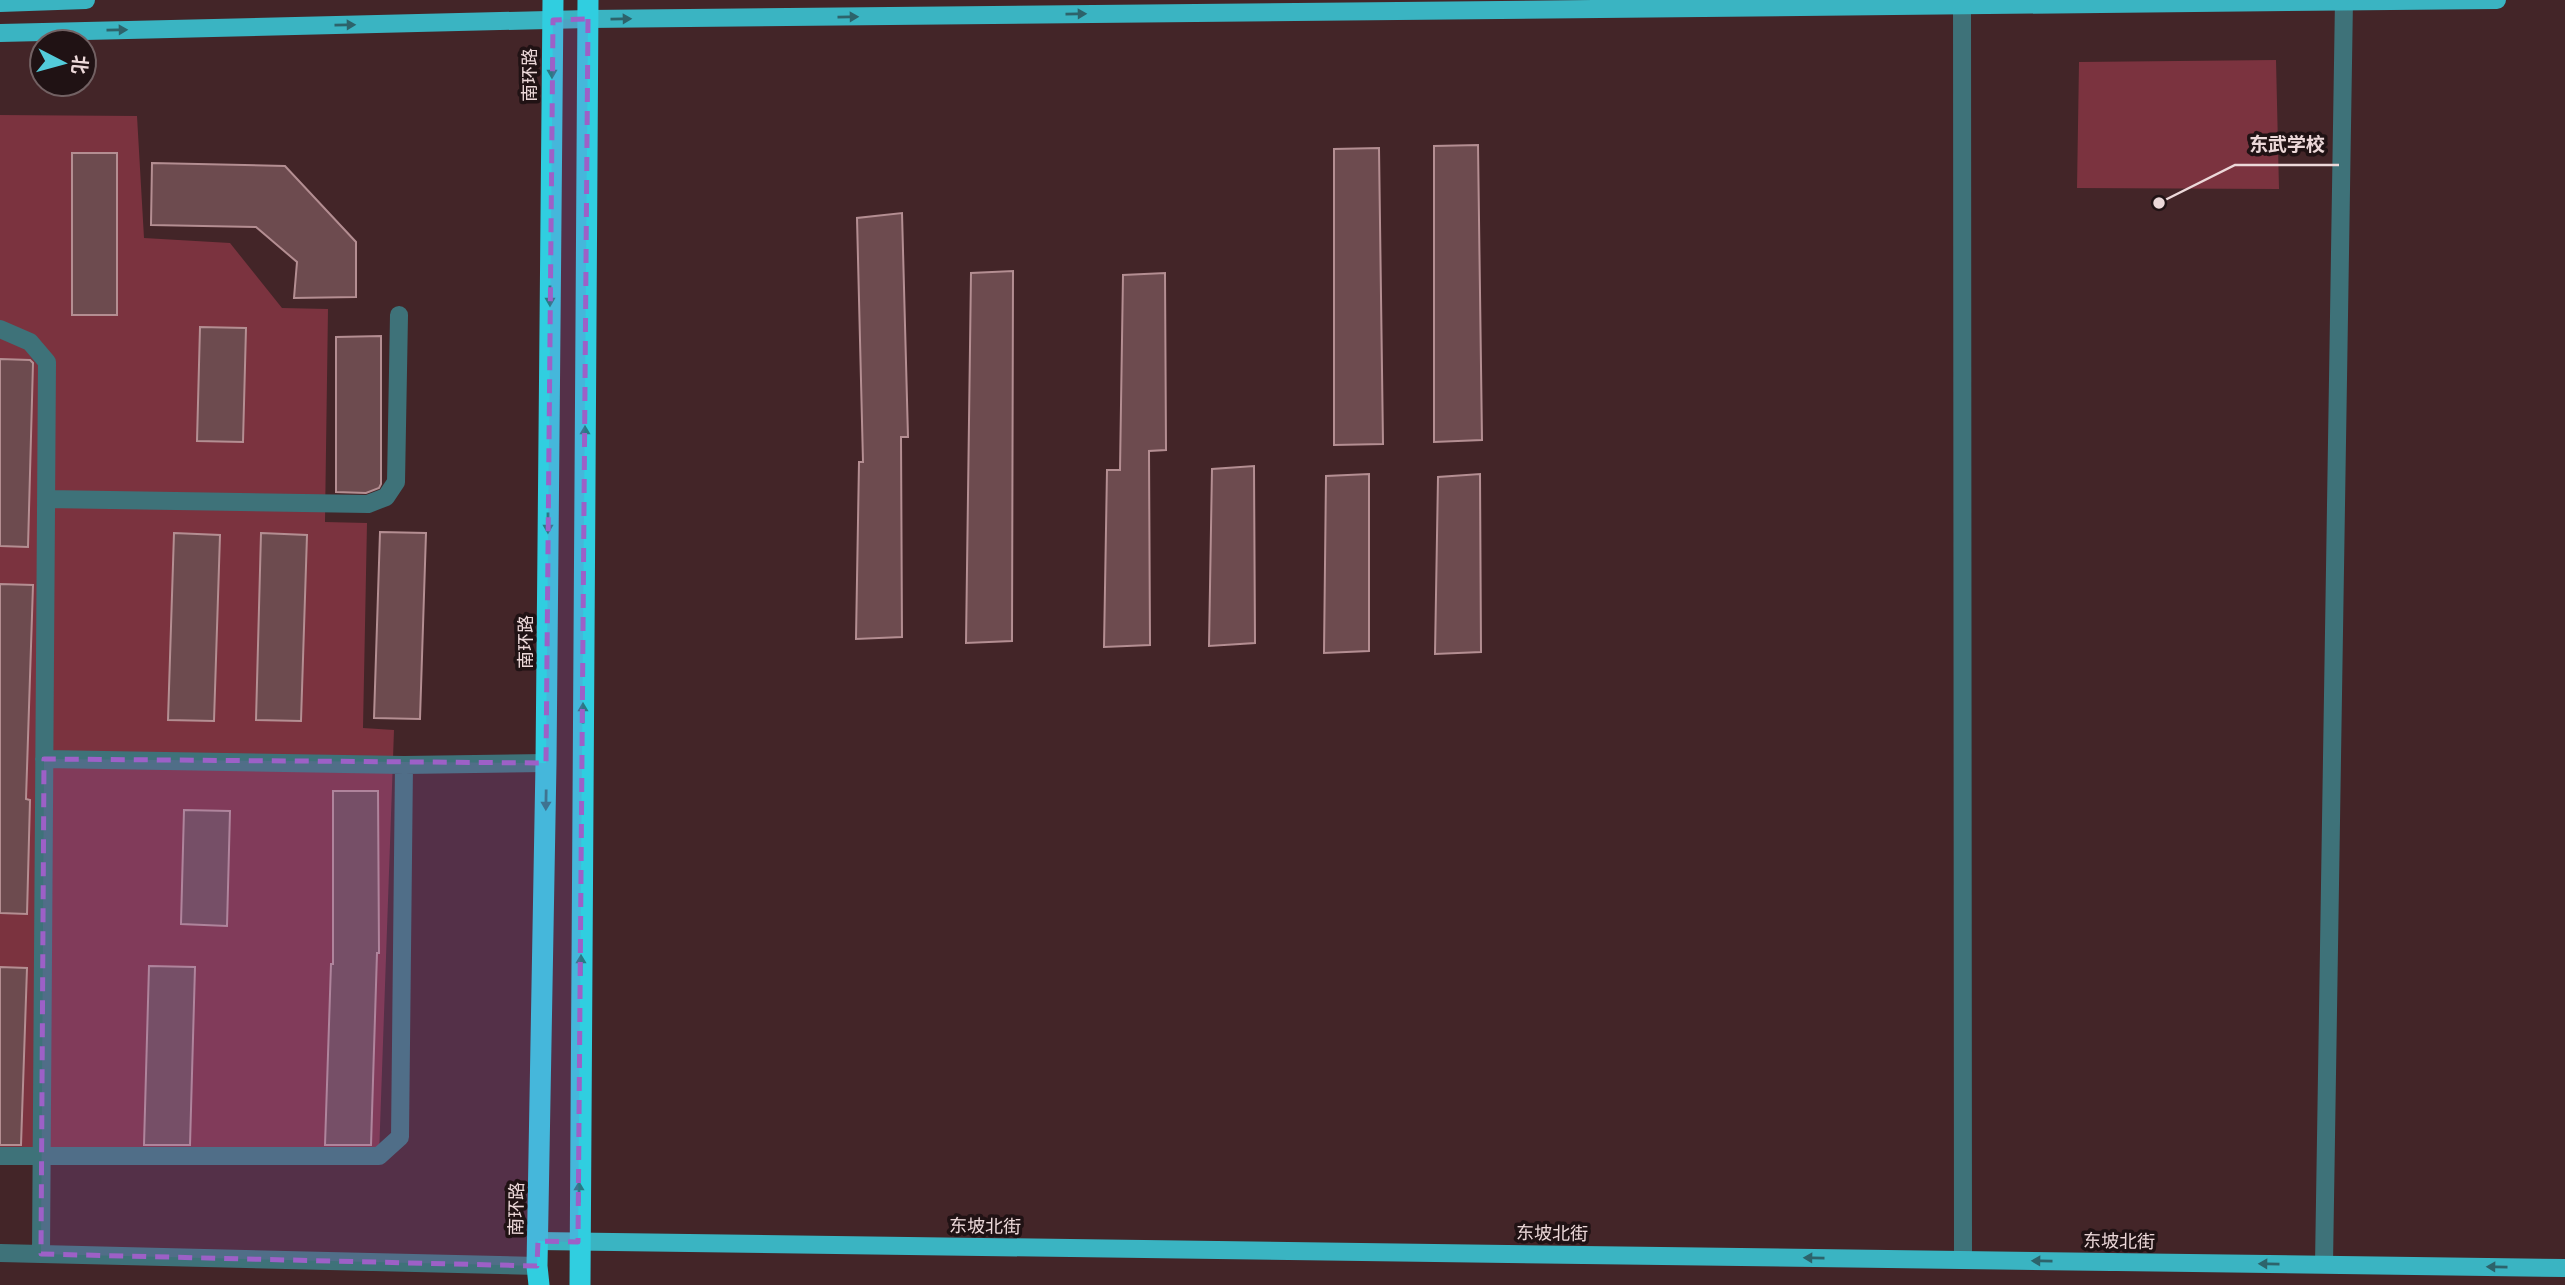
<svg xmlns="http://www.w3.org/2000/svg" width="2565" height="1285" viewBox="0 0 2565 1285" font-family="Roboto,'Noto Sans SC',sans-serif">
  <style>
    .green { fill: #7b333f }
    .building { fill: #6d4b4f; stroke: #b48e92; stroke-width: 2 }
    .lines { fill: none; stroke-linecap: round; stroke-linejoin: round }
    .minor { stroke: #3e7279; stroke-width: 18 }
    .major { stroke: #3ab4c2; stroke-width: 18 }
    .highway { stroke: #30cee0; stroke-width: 21 }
    .oneway { fill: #2d636b }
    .oneway2 { fill: #297984 }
    .marked { fill: #9d60c7; fill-opacity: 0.2; stroke: #9d60c7; stroke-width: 5; stroke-dasharray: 14 9; stroke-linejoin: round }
    .labels { text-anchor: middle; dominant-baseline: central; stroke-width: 7; stroke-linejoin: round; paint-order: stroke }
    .street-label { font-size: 18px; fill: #ecd8d9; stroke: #201214 }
    .leader { fill: none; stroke: #ecd8d9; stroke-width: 2.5 }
    .callout-dot { fill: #ecd8d9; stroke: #201214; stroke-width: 2.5 }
    .callout-label { font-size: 19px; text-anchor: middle; font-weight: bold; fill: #ecd8d9; stroke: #201214; stroke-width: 7; stroke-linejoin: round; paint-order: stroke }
  </style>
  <rect width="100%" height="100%" fill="#432528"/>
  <!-- green -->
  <path class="green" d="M 2276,60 L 2279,189 L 2077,188 L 2079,62 Z
    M 0,115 L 137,116 L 144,238 L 230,243 L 282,308 L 328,309 L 325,522 L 367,523 L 363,728 L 394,730 L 379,1156 L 0,1154 Z"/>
  <!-- building -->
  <path class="building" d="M 1478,145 L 1482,440 L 1434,442 L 1434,146 Z
    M 1379,148 L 1383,444 L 1334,445 L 1334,149 Z
    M 72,153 L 117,153 L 117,315 L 72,315 Z
    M 152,163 L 285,166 L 356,242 L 356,297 L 294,298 L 297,262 L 256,227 L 151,225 Z
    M 902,213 L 908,437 L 901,437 L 902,637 L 856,639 L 859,462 L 863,462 L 857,218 Z
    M 1013,271 L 1012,641 L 966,643 L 971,273 Z
    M 1165,273 L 1166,450 L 1149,451 L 1150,645 L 1104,647 L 1107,470 L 1120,470 L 1123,275 Z
    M 200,327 L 246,328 L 243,442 L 197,441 Z
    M 381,336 L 381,484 L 379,488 L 366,493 L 336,492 L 336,337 Z
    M 0,359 L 30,360 L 33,363 L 28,547 L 0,546 Z
    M 1254,466 L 1255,643 L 1209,646 L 1212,469 Z
    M 1369,474 L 1369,651 L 1324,653 L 1326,476 Z
    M 1480,474 L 1481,652 L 1435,654 L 1438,477 Z
    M 380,532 L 426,533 L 420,719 L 374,718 Z
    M 174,533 L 220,535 L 214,721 L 168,720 Z
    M 261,533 L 307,535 L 301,721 L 256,720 Z
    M 0,584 L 33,585 L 26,799 L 30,800 L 27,914 L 0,913 Z
    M 333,791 L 378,791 L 379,953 L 377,953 L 371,1145 L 325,1145 L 331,964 L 333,964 Z
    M 184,810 L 230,811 L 227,926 L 181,924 Z
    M 149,966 L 195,967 L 190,1145 L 144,1145 Z
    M 0,967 L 27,968 L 21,1145 L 0,1145 Z"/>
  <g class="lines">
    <!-- minor -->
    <path class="minor" d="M 1962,0 L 1963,1260
      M 0,329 L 30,342 L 47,362 L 41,1254
      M 46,499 L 368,504 L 386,497 L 396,482 L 399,315
      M 44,759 L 404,765 L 546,763
      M 0,1156 L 379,1156 L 400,1137 L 404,765
      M 0,1253 L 537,1266
      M 2324,1264 L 2344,0"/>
    <!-- major -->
    <path class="major" d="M 0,3 L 86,0
      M 0,33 L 588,19 L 2497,0
      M 538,1241 L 2565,1268"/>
    <!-- highway -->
    <path class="highway" d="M 539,1285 L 537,1266 L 546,763 L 553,0
      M 580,1285 L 588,0"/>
  </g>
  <!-- one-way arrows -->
  <defs><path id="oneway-solid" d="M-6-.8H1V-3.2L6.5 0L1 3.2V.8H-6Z" transform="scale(1.75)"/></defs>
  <g class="oneway">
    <use href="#oneway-solid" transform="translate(1076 14) rotate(-1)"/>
    <use href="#oneway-solid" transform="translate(848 17) rotate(-1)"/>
    <use href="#oneway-solid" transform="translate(621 19) rotate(-1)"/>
    <use href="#oneway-solid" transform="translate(345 25) rotate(-1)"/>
    <use href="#oneway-solid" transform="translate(117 30) rotate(-1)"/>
    <use href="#oneway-solid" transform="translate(1814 1258) rotate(-179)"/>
    <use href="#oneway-solid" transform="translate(2042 1261) rotate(-179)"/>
    <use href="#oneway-solid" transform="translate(2269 1264) rotate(-179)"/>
    <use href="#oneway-solid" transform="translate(2497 1267) rotate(-179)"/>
  </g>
  <g class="oneway2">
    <use href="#oneway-solid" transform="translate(552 68) rotate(90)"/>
    <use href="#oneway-solid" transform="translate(550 296) rotate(90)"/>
    <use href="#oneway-solid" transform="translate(585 436) rotate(-90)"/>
    <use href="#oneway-solid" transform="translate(548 523) rotate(90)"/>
    <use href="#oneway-solid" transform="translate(583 713) rotate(-90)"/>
    <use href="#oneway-solid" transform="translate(546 800) rotate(91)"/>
    <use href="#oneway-solid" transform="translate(581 965) rotate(-90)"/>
    <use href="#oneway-solid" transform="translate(579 1192) rotate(-90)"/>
  </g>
  <!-- marked area -->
  <path class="marked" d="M 588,19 L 578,1242 L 538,1241 L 537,1266 L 41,1254 L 44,759 L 546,763 L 553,20 Z"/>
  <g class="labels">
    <!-- street labels -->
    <g class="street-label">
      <text transform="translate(529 75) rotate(-90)">南环路</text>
      <text transform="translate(525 642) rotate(-90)">南环路</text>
      <text transform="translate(516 1209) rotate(-89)">南环路</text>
      <text transform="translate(985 1226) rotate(1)">东坡北街</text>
      <text transform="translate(1552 1233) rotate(1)">东坡北街</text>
      <text transform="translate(2119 1241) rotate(1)">东坡北街</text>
    </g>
  </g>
  <!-- callouts -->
  <path class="leader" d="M2159 203L2235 165H2339"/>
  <circle class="callout-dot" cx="2159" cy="203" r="7"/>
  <g class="callout-label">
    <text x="2287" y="151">东武学校</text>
  </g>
  <!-- north arrow -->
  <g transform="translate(63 63) rotate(96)"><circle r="33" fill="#201214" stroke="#726163" stroke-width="2"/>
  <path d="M0-5L12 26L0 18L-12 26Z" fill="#53cbda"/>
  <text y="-10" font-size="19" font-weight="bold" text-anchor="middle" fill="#ecd8d9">北</text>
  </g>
</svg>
